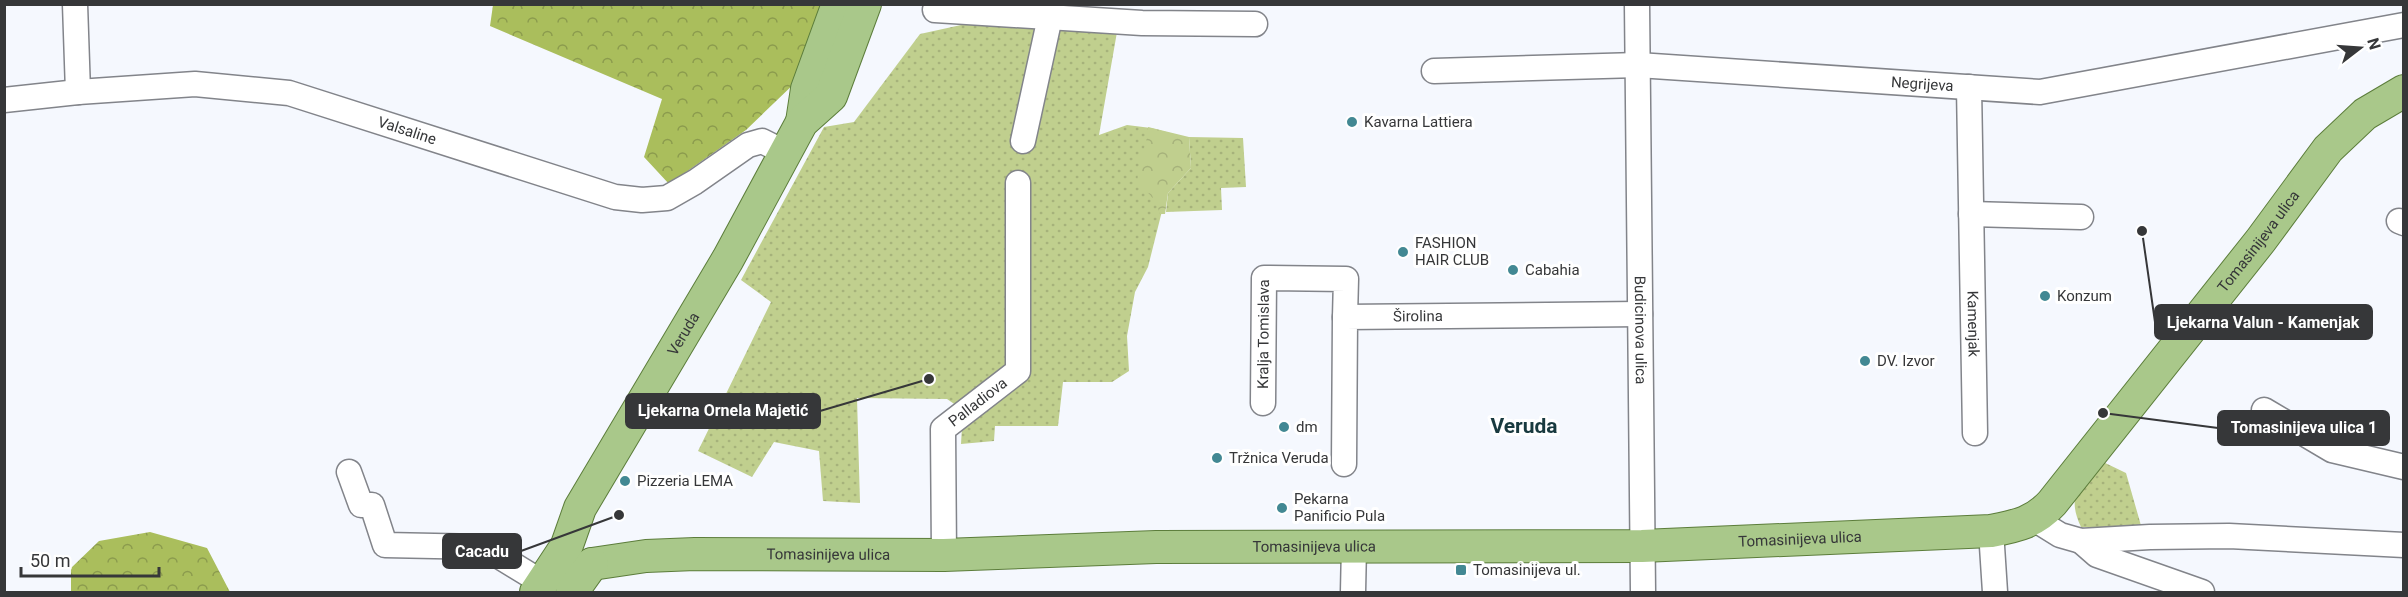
<svg xmlns="http://www.w3.org/2000/svg" width="2408" height="597" viewBox="0 0 2408 597" font-family="Roboto,sans-serif">
  <style>
    .grass { fill: url(#grass-dots) }
    .forest { fill: url(#forest-crowns) }
    .park { fill: url(#park-crowns) }
    .lines { fill: none; stroke-linecap: round; stroke-linejoin: round }
    .minor-casing { stroke: #82848a; stroke-width: 27 }
    .major-casing { stroke: #5c7d3b; stroke-width: 34 }
    .minor { stroke: #fff; stroke-width: 24 }
    .major { stroke: #a9c88a; stroke-width: 32 }
    .poi-dot { fill: #428893; stroke: #fff; stroke-width: 2 }
    .labels { text-anchor: middle; dominant-baseline: central; stroke-width: 6; stroke-linejoin: round; paint-order: stroke }
    .street-label { font-size: 15px; fill: #363739; stroke: #fff }
    .poi-label { font-size: 15px; fill: #363739; stroke: #fff; text-anchor: start }
    .district-label { font-size: 21px; font-weight: bold; fill: #193a3f; stroke: #fff }
    .leader { fill: none; stroke: #363739; stroke-width: 2 }
    .callout-dot { fill: #363739; stroke: #fff; stroke-width: 2 }
    .callout { fill: #363739; stroke: #363739; stroke-width: 2 }
    .callout-label { font-size: 16px; text-anchor: middle; font-weight: bold; fill: #fff }
  </style>
  <defs>
    <pattern id="grass-dots" width="8" height="8" patternUnits="userSpaceOnUse" patternTransform="scale(1.5)"><rect width="8" height="8" fill="#c0cf8e"/><path d="M2 2h.1M6 6h.1" fill="none" stroke="#a6b27b" stroke-width="1.8" stroke-linecap="round"/></pattern>
    <pattern id="forest-crowns" width="20" height="18" patternUnits="userSpaceOnUse" patternTransform="scale(1.5)"><rect width="20" height="18" fill="#aabe5c"/><path d="M2 6a3 3 0 1 1 6 0M12 15a3 3 0 1 1 6 0" fill="none" stroke="#8b9b4d"/></pattern>
    <pattern id="park-crowns" width="20" height="18" patternUnits="userSpaceOnUse" patternTransform="scale(1.5)"><rect width="20" height="18" fill="#c0cf8e"/><path d="M2 6a3 3 0 1 1 6 0M12 15a3 3 0 1 1 6 0" fill="none" stroke="#a6b27b"/></pattern>
  </defs>
  <rect width="100%" height="100%" fill="#f5f8fe"/>
  <!-- grass -->
  <path class="grass" d="M 993,18 L 1117,32 L 1099,135 L 1127,125 L 1151,128 L 1185,137 L 1164,192 L 1162,211 L 1148,267 L 1135,292 L 1127,336 L 1129,371 L 1112,382 L 1063,382 L 1058,426 L 995,426 L 994,441 L 961,444 L 963,410 L 947,399 L 857,398 L 860,503 L 823,501 L 819,451 L 774,442 L 752,477 L 698,451 L 771,302 L 741,280 L 824,127 L 854,122 L 920,34 Z
    M 1189,137 L 1243,138 L 1246,187 L 1221,188 L 1222,210 L 1166,212 L 1168,193 L 1191,168 Z
    M 2099,460 L 2126,473 L 2142,529 L 2081,527 C 2066,495 2080,486 2099,460 Z"/>
  <!-- forest -->
  <path class="forest" d="M 493,5 L 821,5 L 798,80 L 746,130 L 669,184 L 644,157 L 662,99 L 490,26 Z
    M 150,532 L 207,548 L 230,592 L 71,592 L 71,568 L 99,541 Z"/>
  <!-- park -->
  <path class="park" d="M 1148,127 L 1189,137 L 1191,168 L 1168,193 L 1165,214 L 1160,214 L 1156,202 L 1138,181 C 1136,162 1148,147 1148,127 Z"/>
  <g class="lines">
    <defs>
      <g id="minor">
        <path d="M 75,4 L 78,92"/>
        <path id="s1" d="M 1637,4 L 1643,592"/>
        <path d="M 935,10 L 1142,23 L 1255,24"/>
        <path id="s2" d="M 1434,71 L 1638,65 L 2040,92 L 2404,25"/>
        <path id="s3" d="M 1969,87 L 1975,433"/>
        <path id="s4" d="M 4,100 L 78,92 L 195,84 L 289,93 L 615,197 L 642,200 L 667,198 L 695,182 L 748,145 L 762,141 L 786,153"/>
        <path d="M 1023,141 L 1050,17"/>
        <path d="M 1971,214 L 2081,217"/>
        <path d="M 2399,221 L 2404,223"/>
        <path id="s5" d="M 1263,403 L 1264,278 L 1346,279 L 1345,317"/>
        <path d="M 2264,410 L 2332,450 L 2404,467"/>
        <path id="s6" d="M 1344,464 L 1345,317 L 1640,314"/>
        <path d="M 349,472 L 361,505 L 372,505 L 385,545 L 484,547 L 543,583"/>
        <path d="M 2034,519 L 2060,535 L 2081,541 L 2150,537 L 2229,536 L 2404,545"/>
        <path d="M 1991,531 L 1995,592"/>
        <path d="M 2081,541 L 2097,555 L 2202,592"/>
        <path id="s7" d="M 944,555 L 943,429 L 1018,371 L 1018,183"/>
        <path d="M 1353,592 L 1354,546"/>
      </g>
      <g id="major">
        <path d="M 802,122 L 807,89 L 838,4"/>
        <path id="s8" d="M 592,564 L 646,556 L 695,554 L 944,555 L 1156,547 L 1642,546 L 1991,531 C 2016,526 2034,523 2052,503 L 2261,240 L 2328,149 L 2365,114 L 2404,91"/>
        <path id="s9" d="M 536,592 L 567,545 L 580,508 L 728,259 L 802,122 L 831,96 L 865,4"/>
        <path d="M 572,592 L 592,564"/>
      </g>
    </defs>
    <!-- minor casing -->
    <use href="#minor" class="minor-casing"/>
    <!-- major casing -->
    <use href="#major" class="major-casing"/>
    <!-- minor -->
    <use href="#minor" class="minor"/>
    <!-- major -->
    <use href="#major" class="major"/>
  </g>
  <!-- markers -->
  <g class="poi-dot">
    <circle cx="1352" cy="122" r="6"/>
    <circle cx="1403" cy="252" r="6"/>
    <circle cx="1513" cy="270" r="6"/>
    <circle cx="2045" cy="296" r="6"/>
    <circle cx="1865" cy="361" r="6"/>
    <circle cx="1284" cy="427" r="6"/>
    <circle cx="1217" cy="458" r="6"/>
    <circle cx="625" cy="481" r="6"/>
    <circle cx="1282" cy="508" r="6"/>
    <rect x="1455" y="564" width="12" height="12" rx="3"/>
  </g>
  <g class="labels">
    <!-- street labels -->
    <g class="street-label">
      <text stroke="none"><textPath href="#s2" startOffset="489">Negrijeva</textPath></text>
      <text stroke="none"><textPath href="#s4" startOffset="410">Valsaline</textPath></text>
      <text stroke="none"><textPath href="#s8" startOffset="1802">Tomasinijeva ulica</textPath></text>
      <text stroke="none"><textPath href="#s6" startOffset="220">Širolina</textPath></text>
      <text stroke="none"><textPath href="#s3" startOffset="237">Kamenjak</textPath></text>
      <text stroke="none"><textPath href="#s1" startOffset="326">Budicinova ulica</textPath></text>
      <text stroke="none"><textPath href="#s9" startOffset="298">Veruda</textPath></text>
      <text stroke="none"><textPath href="#s5" startOffset="69">Kralja Tomislava</textPath></text>
      <text stroke="none"><textPath href="#s7" startOffset="170">Palladiova</textPath></text>
      <text stroke="none"><textPath href="#s8" startOffset="1209">Tomasinijeva ulica</textPath></text>
      <text stroke="none"><textPath href="#s8" startOffset="723">Tomasinijeva ulica</textPath></text>
      <text stroke="none"><textPath href="#s8" startOffset="237">Tomasinijeva ulica</textPath></text>
    </g>
    <!-- poi labels -->
    <g class="poi-label">
      <text x="1364" y="122">Kavarna Lattiera</text>
      <text x="1415" y="243">FASHION<tspan x="1415" dy="17">HAIR CLUB</tspan></text>
      <text x="1525" y="270">Cabahia</text>
      <text x="2057" y="296">Konzum</text>
      <text x="1877" y="361">DV. Izvor</text>
      <text x="1296" y="427">dm</text>
      <text x="1229" y="458">Tržnica Veruda</text>
      <text x="637" y="481">Pizzeria LEMA</text>
      <text x="1294" y="499">Pekarna<tspan x="1294" dy="17">Panificio Pula</tspan></text>
      <text x="1473" y="570">Tomasinijeva ul.</text>
    </g>
    <!-- district labels -->
    <g class="district-label">
      <text x="1524" y="426">Veruda</text>
    </g>
  </g>
  <!-- callouts -->
  <path class="leader" d="M2142 231L2155 322M929 379L820 411M2103 413L2218 428M619 515L521 551"/>
  <g class="callout-dot">
    <circle cx="2142" cy="231" r="6"/>
    <circle cx="929" cy="379" r="6"/>
    <circle cx="2103" cy="413" r="6"/>
    <circle cx="619" cy="515" r="6"/>
  </g>
  <g class="callout">
    <rect x="2155" y="305" width="217" height="34" rx="6"/>
    <rect x="626" y="394" width="194" height="34" rx="6"/>
    <rect x="2218" y="411" width="171" height="34" rx="6"/>
    <rect x="443" y="534" width="78" height="34" rx="6"/>
  </g>
  <g class="callout-label">
    <text x="2263" y="328">Ljekarna Valun - Kamenjak</text>
    <text x="723" y="416">Ljekarna Ornela Majetić</text>
    <text x="2304" y="433">Tomasinijeva ulica 1</text>
    <text x="482" y="557">Cacadu</text>
  </g>
  <!-- border -->
  <rect width="2408" height="597" fill="none" stroke="#363739" stroke-width="12"/>
  <!-- north arrow -->
  <g transform="translate(2360 48) rotate(73)" stroke="#ffffff" stroke-width="4.5" paint-order="stroke">
  <path d="M0-4.5L10 22L0 15L-10 22Z" fill="#363739"/>
  <text y="-9" font-size="16" font-weight="bold" text-anchor="middle" fill="#363739">N</text>
  </g>
  <!-- scale -->
  <path d="M21 567v9h138v-9" fill="none" stroke="#363739" stroke-width="3"/>
  <text x="30" y="567" font-size="18" fill="#363739" stroke="#ffffff" stroke-width="4.5" paint-order="stroke">50 m</text>
</svg>
